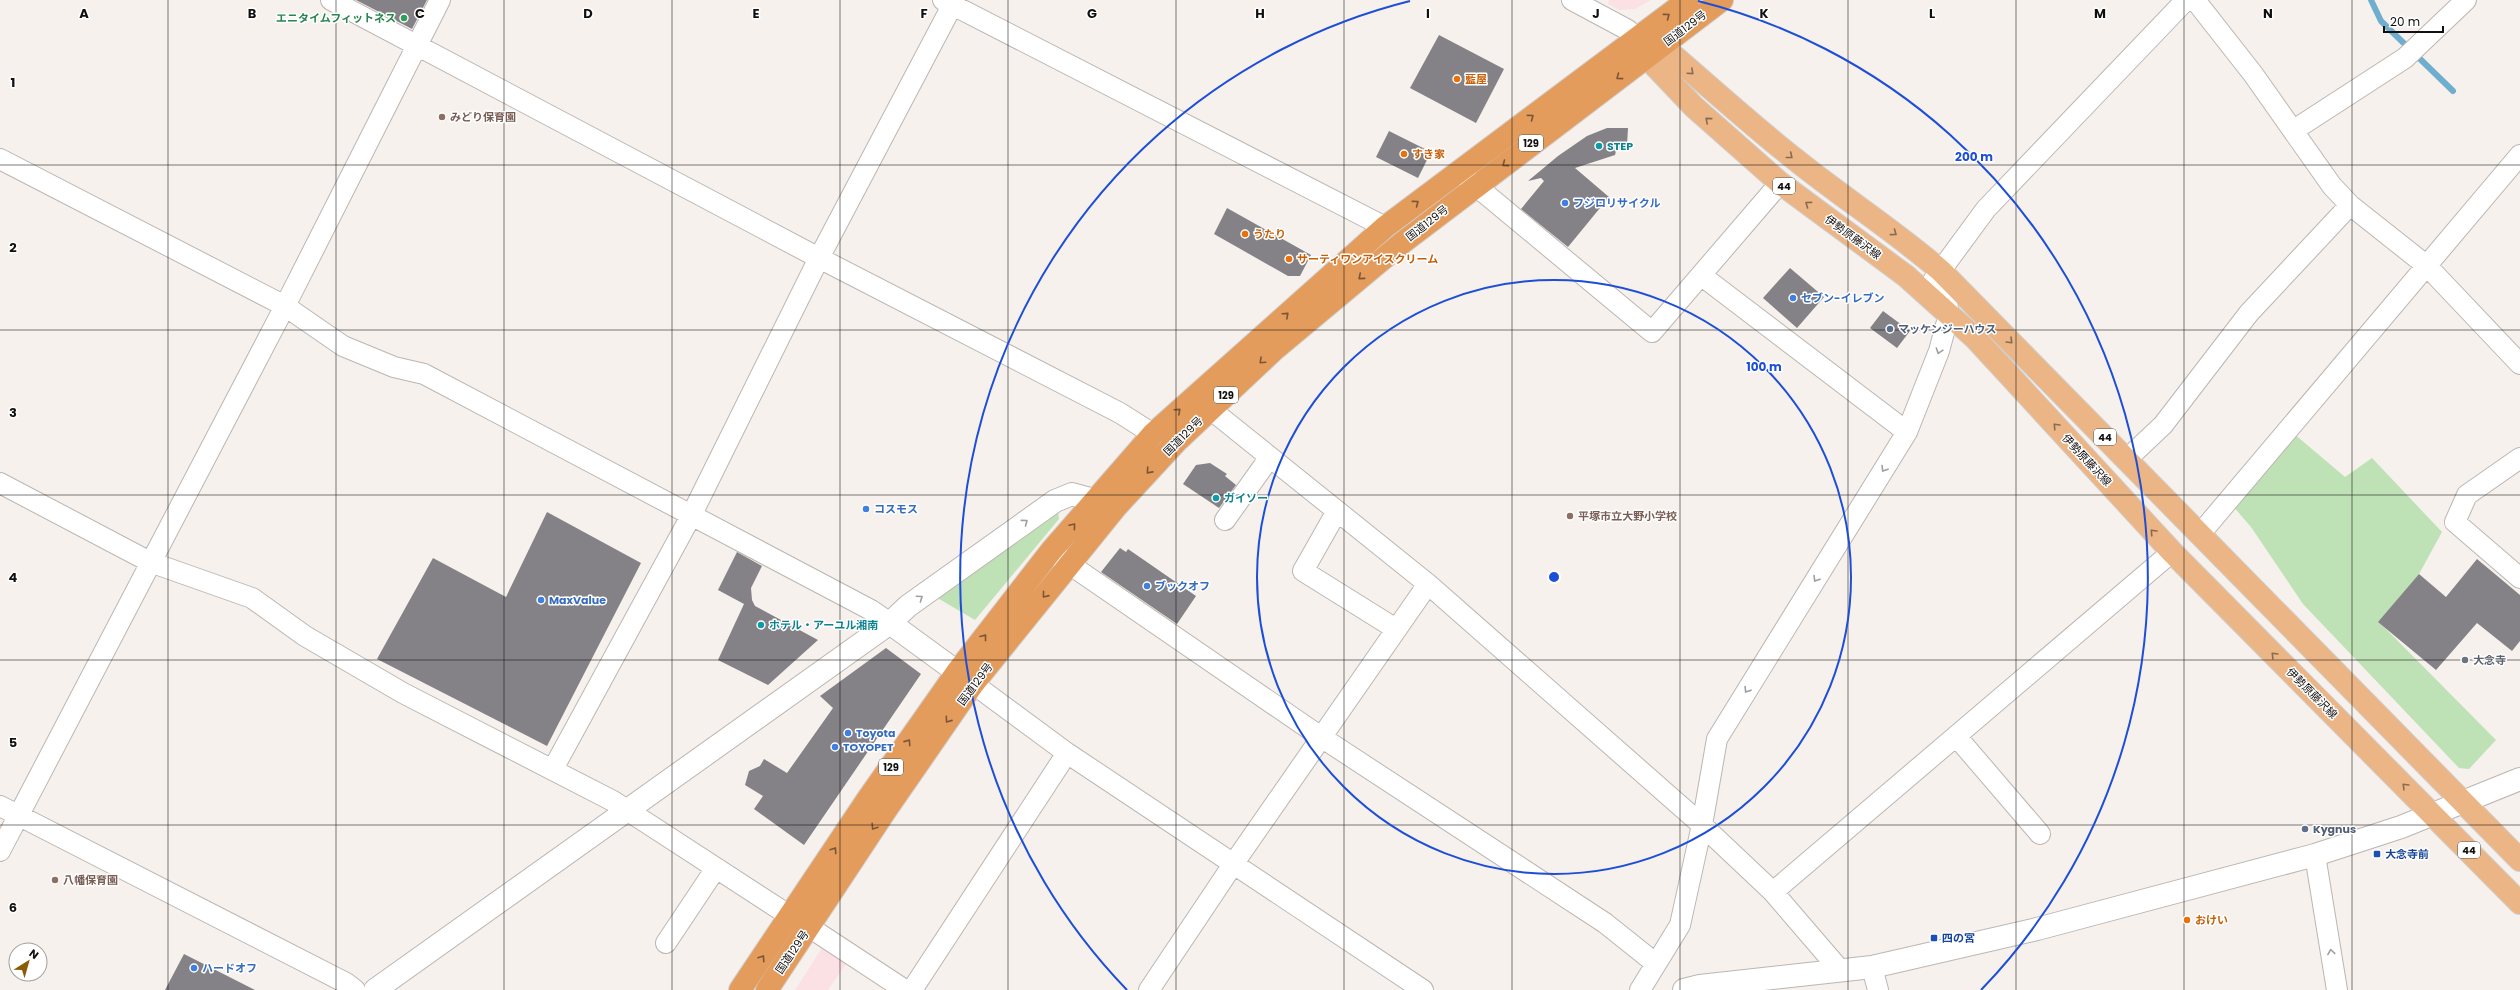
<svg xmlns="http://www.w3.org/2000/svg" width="2520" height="990" viewBox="0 0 2520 990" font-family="Poppins,'Noto Sans JP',sans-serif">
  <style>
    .commercial { fill: #fbe0e4 }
    .green { fill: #bfe1b6 }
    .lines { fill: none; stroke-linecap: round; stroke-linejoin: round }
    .stream { stroke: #70aed0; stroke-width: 6 }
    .building { fill: #848287 }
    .minor-casing { stroke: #bcb6b2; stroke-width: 22 }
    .tertiary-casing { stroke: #bcb6b2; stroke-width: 24 }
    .primary-casing { stroke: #d0cfcf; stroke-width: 24 }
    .trunk-casing { stroke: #d0cfcf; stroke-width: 24 }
    .minor { stroke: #fff; stroke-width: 20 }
    .tertiary { stroke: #fff; stroke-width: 22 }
    .primary { stroke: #ebb585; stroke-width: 22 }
    .trunk { stroke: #e49c5c; stroke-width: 22 }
    .oneway { stroke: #7b5636 }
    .oneway2 { stroke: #896b50 }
    .oneway3 { stroke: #a09f9f }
    .grid { fill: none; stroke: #12100f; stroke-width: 1; stroke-opacity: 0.55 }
    .ring { fill: none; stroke: #1d4ed8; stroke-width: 2 }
    .leisure-dot { fill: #2e9e5b; stroke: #fff; stroke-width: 1.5 }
    .food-dot { fill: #e8710a; stroke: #fff; stroke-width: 1.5 }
    .education-dot { fill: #8d6e63; stroke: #fff; stroke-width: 1.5 }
    .culture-dot { fill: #0f9aa8; stroke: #fff; stroke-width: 1.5 }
    .shop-dot { fill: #3f7fe0; stroke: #fff; stroke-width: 1.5 }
    .service-dot { fill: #5c6f8a; stroke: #fff; stroke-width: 1.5 }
    .worship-dot { fill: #6b7280; stroke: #fff; stroke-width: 1.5 }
    .transit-dot { fill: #1a4fb4; stroke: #fff; stroke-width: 1.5 }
    .labels { text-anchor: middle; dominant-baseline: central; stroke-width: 3; stroke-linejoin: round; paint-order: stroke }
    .shield { fill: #fff; stroke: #595857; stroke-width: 1 }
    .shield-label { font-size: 10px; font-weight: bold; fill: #12100f }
    .leisure-label { font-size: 11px; font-weight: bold; fill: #27864d; stroke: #fff; text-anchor: end }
    .street-label { font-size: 11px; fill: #12100f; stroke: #fff }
    .food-label { font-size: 11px; font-weight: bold; fill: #c56008; stroke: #fff; text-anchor: start }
    .education-label { font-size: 11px; font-weight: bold; fill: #785e54; stroke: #fff; text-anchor: start }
    .culture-label { font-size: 11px; font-weight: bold; fill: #0d838f; stroke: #fff; text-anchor: start }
    .shop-label { font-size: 11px; font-weight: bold; fill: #366cbe; stroke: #fff; text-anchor: start }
    .service-label { font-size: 11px; font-weight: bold; fill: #4e5e75; stroke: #fff; text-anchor: start }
    .worship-label { font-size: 11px; font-weight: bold; fill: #5b616d; stroke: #fff; text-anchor: start }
    .transit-label { font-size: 11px; font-weight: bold; fill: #164399; stroke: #fff; text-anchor: start }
    .grid-label { font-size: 13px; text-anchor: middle; font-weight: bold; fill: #12100f; stroke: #fff; stroke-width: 3; stroke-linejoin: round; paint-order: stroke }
    .centre { fill: #1d4ed8; stroke: #fff; stroke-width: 2 }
    .ring-label { font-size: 12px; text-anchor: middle; font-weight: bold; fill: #1d4ed8; stroke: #fff; stroke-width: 3; stroke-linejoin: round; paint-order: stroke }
  </style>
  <rect width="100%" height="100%" fill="#f6f1ec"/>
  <!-- commercial -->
  <path class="commercial" d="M 1609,0 L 1651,0 L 1635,9 L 1619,10 L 1608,4 Z
    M 822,948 L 846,964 L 828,990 L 795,990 Z"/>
  <!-- green -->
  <path class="green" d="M 2293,433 L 2345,477 L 2372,458 L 2442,532 L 2419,574 L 2379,622 L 2496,740 L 2469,769 L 2459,768 L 2303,604 L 2251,527 L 2232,505 Z
    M 1058,511 L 1059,519 L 975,620 L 934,596 Z"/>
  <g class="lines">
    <!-- stream -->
    <path class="stream" d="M 2371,0 L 2381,21 L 2453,91"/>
  </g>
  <!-- building -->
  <path class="building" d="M 356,0 L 427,0 L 412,29 Z
    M 1439,35 L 1504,69 L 1476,123 L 1410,88 Z
    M 1607,128 L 1628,128 L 1627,145 L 1616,151 L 1615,155 L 1575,168 L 1609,197 L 1568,247 L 1521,209 L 1544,181 L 1541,178 L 1528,181 L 1558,156 L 1587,136 Z
    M 1389,131 L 1431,152 L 1418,178 L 1376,157 Z
    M 1227,208 L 1311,255 L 1300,276 L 1288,276 L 1214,234 Z
    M 1790,268 L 1824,297 L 1797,328 L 1763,298 Z
    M 1883,311 L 1910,331 L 1897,348 L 1870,328 Z
    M 1210,463 L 1227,474 L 1225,476 L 1236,485 L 1219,508 L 1183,484 L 1196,465 Z
    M 547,512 L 641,563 L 547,746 L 377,659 L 433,558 L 506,597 Z
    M 1120,548 L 1126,552 L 1128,549 L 1196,596 L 1177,624 L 1101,572 Z
    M 737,552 L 762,566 L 751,588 L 752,600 L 755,606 L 818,640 L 768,685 L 718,660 L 744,604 L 718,590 Z
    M 2477,559 L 2520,595 L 2520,641 L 2512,651 L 2477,623 L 2436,670 L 2378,622 L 2419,574 L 2446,597 Z
    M 886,648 L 921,674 L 804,845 L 754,809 L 763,796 L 745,785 L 749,771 L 760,766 L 764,759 L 787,773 L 833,708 L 820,696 Z
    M 184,954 L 255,990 L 165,990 Z"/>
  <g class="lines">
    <defs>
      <path id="minor" d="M 331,0 L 819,258 L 1120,413 L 1153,434
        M 943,0 L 1385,227
        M 1572,0 L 1628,30
        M 2195,0 L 2253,74 L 2332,186 L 2350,205 L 2427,266 L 2520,364
        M 2294,130 L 2405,58 L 2466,0
        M 0,159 L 285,306 L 343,346 L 394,367 L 424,374 L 871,610 L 890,623
        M 1464,176 L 1652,332 L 1780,183
        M 1702,276 L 1907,432
        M 1933,281 L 1986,209 L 2186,0
        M 1199,400 L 1428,584 L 1702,825 L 1773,892 L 1840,970
        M 2520,458 L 2467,495 L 2455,522 L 2520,578
        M 2127,459 L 2163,425 L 2249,313 L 2350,205
        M 0,483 L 150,562 L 252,598 L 305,636 L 403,693 L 613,801 L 790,916
        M 1337,511 L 1303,571 L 1396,629
        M 1225,520 L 1270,457
        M 2200,534 L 2520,155
        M 1056,555 L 1321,737 L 1605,923 L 1655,963
        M 960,674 L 1067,753 L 1423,990
        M 1956,736 L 2040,834
        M 553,769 L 691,516 L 819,258 L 955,0
        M 0,806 L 346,983 L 355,990
        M 0,851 L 285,306 L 440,0
        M 2315,855 L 2337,990
        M 1773,892 L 2172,552
        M 809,927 L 905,990
        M 666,943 L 716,868
        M 1872,967 L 1878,990
        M 912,990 L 1067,753
        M 1149,990 L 1234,863 L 1428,584
        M 1640,990 L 1680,925 L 1702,825 L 1717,739 L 1907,432 L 1939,351 L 1949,314 L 1941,271"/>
      <path id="tertiary" d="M 890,623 L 957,672
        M 375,990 L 890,623 L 908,606 L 1055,501 L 1072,494 L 1094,500
        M 1684,990 L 1700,986 L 1872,967 L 2037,929 L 2315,855 L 2401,827 L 2520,779"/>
      <path id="primary" d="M 1648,34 C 1698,76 1745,120 1796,160 C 1843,198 1895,231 1941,271 L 2520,860
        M 1634,44 L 1694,107 L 1780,183 L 1906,276 L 1975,338 L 2172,552 L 2520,903"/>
      <path id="trunk" d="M 740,990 L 867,800 L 957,672 L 1051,551 L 1153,434 L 1385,227 L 1688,0
        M 767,990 L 886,810 L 973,684 L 1116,507 L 1176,442 L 1275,349 L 1402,243 L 1722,0"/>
    </defs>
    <!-- minor casing -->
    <use href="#minor" class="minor-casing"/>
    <!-- tertiary casing -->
    <use href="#tertiary" class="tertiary-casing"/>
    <!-- primary casing -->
    <use href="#primary" class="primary-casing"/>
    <!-- trunk casing -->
    <use href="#trunk" class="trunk-casing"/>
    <!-- minor -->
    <use href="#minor" class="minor"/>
    <!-- tertiary -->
    <use href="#tertiary" class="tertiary"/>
    <!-- primary -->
    <use href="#primary" class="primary"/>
    <!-- trunk -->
    <use href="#trunk" class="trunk"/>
  </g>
  <!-- one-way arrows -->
  <defs><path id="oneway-chevron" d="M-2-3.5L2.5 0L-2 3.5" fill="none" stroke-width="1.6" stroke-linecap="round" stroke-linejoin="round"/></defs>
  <g class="oneway">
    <use href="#oneway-chevron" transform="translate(1667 16) rotate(-37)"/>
    <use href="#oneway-chevron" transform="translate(1619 77) rotate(143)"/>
    <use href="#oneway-chevron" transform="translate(1531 117) rotate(-37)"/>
    <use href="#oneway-chevron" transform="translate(1505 164) rotate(143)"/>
    <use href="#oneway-chevron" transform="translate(1416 203) rotate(-37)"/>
    <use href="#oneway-chevron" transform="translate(1361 277) rotate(140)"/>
    <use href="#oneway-chevron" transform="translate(1286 315) rotate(-42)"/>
    <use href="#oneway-chevron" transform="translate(1262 361) rotate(137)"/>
    <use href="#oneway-chevron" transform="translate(1178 411) rotate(-42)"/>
    <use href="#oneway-chevron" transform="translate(1149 471) rotate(132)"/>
    <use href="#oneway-chevron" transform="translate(1073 526) rotate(-50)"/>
    <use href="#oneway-chevron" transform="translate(1045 595) rotate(129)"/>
    <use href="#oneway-chevron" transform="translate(984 637) rotate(-52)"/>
    <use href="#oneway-chevron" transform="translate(948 720) rotate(125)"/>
    <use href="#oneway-chevron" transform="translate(908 742) rotate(-55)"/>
    <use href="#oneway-chevron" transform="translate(874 827) rotate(123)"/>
    <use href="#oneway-chevron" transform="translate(834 850) rotate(-56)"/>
    <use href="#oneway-chevron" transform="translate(762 958) rotate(-56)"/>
  </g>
  <g class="oneway2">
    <use href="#oneway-chevron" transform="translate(1691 72) rotate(42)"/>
    <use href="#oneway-chevron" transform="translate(1708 120) rotate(-139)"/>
    <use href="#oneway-chevron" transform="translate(1790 156) rotate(39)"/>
    <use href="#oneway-chevron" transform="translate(1808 204) rotate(-144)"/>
    <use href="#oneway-chevron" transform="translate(1894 233) rotate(36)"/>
    <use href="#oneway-chevron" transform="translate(2010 341) rotate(45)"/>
    <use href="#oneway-chevron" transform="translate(2056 426) rotate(-133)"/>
    <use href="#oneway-chevron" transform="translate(2153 532) rotate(-133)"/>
    <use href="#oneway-chevron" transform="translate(2274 655) rotate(-135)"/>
    <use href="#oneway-chevron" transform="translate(2405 786) rotate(-135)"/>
  </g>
  <g class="oneway3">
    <use href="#oneway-chevron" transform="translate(1939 351) rotate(108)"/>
    <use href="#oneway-chevron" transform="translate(1884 469) rotate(122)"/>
    <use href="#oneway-chevron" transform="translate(1025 522) rotate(-37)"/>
    <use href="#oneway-chevron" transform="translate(1816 579) rotate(122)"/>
    <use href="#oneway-chevron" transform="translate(920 598) rotate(-35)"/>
    <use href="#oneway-chevron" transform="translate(1747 690) rotate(122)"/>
    <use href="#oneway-chevron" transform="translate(2331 952) rotate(-99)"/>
  </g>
  <!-- grid -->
  <path class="grid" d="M 168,0 L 168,990M 336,0 L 336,990M 504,0 L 504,990M 672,0 L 672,990M 840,0 L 840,990M 1008,0 L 1008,990M 1176,0 L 1176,990M 1344,0 L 1344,990M 1512,0 L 1512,990M 1680,0 L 1680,990M 1848,0 L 1848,990M 2016,0 L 2016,990M 2184,0 L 2184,990M 2352,0 L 2352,990M 0,165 L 2520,165M 0,330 L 2520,330M 0,495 L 2520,495M 0,660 L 2520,660M 0,825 L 2520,825"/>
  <!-- distance rings -->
  <g class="ring">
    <circle cx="1554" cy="577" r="297"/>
    <path d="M1127 990A594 594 0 0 1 1410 1M1698 1A594 594 0 0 1 1981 990"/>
  </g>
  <!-- markers -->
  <circle class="leisure-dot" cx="404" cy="18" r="4"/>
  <g class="food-dot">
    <circle cx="1457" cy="79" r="4"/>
    <circle cx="1404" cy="154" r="4"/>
    <circle cx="1245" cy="234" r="4"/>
    <circle cx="1289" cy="259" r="4"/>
    <circle cx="2187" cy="920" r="4"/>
  </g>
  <g class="education-dot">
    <circle cx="442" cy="117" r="4"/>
    <circle cx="1570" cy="516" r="4"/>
    <circle cx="55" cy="880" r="4"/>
  </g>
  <g class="culture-dot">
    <circle cx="1599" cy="146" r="4"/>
    <circle cx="1216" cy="498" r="4"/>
    <circle cx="761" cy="625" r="4"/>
  </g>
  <g class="shop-dot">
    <circle cx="1565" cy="203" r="4"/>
    <circle cx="1793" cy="298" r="4"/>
    <circle cx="866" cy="509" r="4"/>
    <circle cx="1147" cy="586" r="4"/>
    <circle cx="541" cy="600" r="4"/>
    <circle cx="848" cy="733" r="4"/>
    <circle cx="835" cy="747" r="4"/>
    <circle cx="194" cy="968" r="4"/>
  </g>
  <g class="service-dot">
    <circle cx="1890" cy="329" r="4"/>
    <circle cx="2305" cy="829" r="4"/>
  </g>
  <circle class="worship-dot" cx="2465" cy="660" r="4"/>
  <g class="transit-dot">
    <rect x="2373" y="850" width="8" height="8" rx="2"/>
    <rect x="1930" y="934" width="8" height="8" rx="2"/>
  </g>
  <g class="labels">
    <!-- shield labels -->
    <g class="shield">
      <rect x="1519" y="135" width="24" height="16" rx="3"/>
      <rect x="1773" y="178" width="22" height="16" rx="3"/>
      <rect x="1214" y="387" width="24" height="16" rx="3"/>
      <rect x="2094" y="429" width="22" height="16" rx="3"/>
      <rect x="879" y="759" width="24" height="16" rx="3"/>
      <rect x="2458" y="842" width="22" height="16" rx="3"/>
    </g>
    <g class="shield-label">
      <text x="1531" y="143">129</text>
      <text x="1784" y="186">44</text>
      <text x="1226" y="395">129</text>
      <text x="2105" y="437">44</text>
      <text x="891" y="767">129</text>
      <text x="2469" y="850">44</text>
    </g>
    <!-- leisure labels -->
    <g class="leisure-label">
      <text x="396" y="18">エニタイムフィットネス</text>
    </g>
    <!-- street labels -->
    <g class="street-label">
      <text transform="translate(1685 28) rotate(-37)">国道129号</text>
      <text transform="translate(1427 223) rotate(-38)">国道129号</text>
      <text transform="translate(1853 237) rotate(36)">伊勢原藤沢線</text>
      <text transform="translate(1183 436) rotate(-45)">国道129号</text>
      <text transform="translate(2087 460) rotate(47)">伊勢原藤沢線</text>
      <text transform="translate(975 684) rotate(-53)">国道129号</text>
      <text transform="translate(2312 693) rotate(45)">伊勢原藤沢線</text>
      <text transform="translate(792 952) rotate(-56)">国道129号</text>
    </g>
    <!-- food labels -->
    <g class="food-label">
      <text x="1465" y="79">藍屋</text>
      <text x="1412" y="154">すき家</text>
      <text x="1253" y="234">うたり</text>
      <text x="1297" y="259">サーティワンアイスクリーム</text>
      <text x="2195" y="920">おけい</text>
    </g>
    <!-- education labels -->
    <g class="education-label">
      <text x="450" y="117">みどり保育園</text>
      <text x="1578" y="516">平塚市立大野小学校</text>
      <text x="63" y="880">八幡保育園</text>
    </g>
    <!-- culture labels -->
    <g class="culture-label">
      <text x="1607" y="146">STEP</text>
      <text x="1224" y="498">ガイソー</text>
      <text x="769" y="625">ホテル・アーユル湘南</text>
    </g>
    <!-- shop labels -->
    <g class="shop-label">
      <text x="1573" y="203">フジロリサイクル</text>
      <text x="1801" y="298">セブン-イレブン</text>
      <text x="874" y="509">コスモス</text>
      <text x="1155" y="586">ブックオフ</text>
      <text x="549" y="600">MaxValue</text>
      <text x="856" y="733">Toyota</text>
      <text x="843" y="747">TOYOPET</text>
      <text x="202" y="968">ハードオフ</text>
    </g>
    <!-- service labels -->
    <g class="service-label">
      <text x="1898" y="329">マッケンジーハウス</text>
      <text x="2313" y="829">Kygnus</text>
    </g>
    <!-- worship labels -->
    <g class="worship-label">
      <text x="2473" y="660">大念寺</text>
    </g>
    <!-- transit labels -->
    <g class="transit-label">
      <text x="2385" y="854">大念寺前</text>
      <text x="1942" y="938">四の宮</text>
    </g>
  </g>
  <g class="grid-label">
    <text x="84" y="18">A</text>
    <text x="252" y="18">B</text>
    <text x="420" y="18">C</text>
    <text x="588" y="18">D</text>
    <text x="756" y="18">E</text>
    <text x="924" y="18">F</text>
    <text x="1092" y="18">G</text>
    <text x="1260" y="18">H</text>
    <text x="1428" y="18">I</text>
    <text x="1596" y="18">J</text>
    <text x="1764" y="18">K</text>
    <text x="1932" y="18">L</text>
    <text x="2100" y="18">M</text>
    <text x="2268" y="18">N</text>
    <text x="13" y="87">1</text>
    <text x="13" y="252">2</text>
    <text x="13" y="417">3</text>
    <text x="13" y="582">4</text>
    <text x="13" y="747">5</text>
    <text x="13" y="912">6</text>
  </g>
  <circle cx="1554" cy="577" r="6" class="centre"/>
  <g class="ring-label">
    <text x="1974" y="161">200 m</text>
    <text x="1764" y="371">100 m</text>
  </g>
  <!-- north arrow -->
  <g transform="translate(28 962) rotate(37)"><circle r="19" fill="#ffffff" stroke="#a09f9f"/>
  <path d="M0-3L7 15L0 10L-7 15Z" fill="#8c5b05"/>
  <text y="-6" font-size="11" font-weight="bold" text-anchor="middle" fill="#12100f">N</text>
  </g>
  <!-- scale -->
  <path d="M2384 26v6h59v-6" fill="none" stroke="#12100f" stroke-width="2"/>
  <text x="2390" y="26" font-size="12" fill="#12100f" stroke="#ffffff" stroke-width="3" paint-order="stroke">20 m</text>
</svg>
